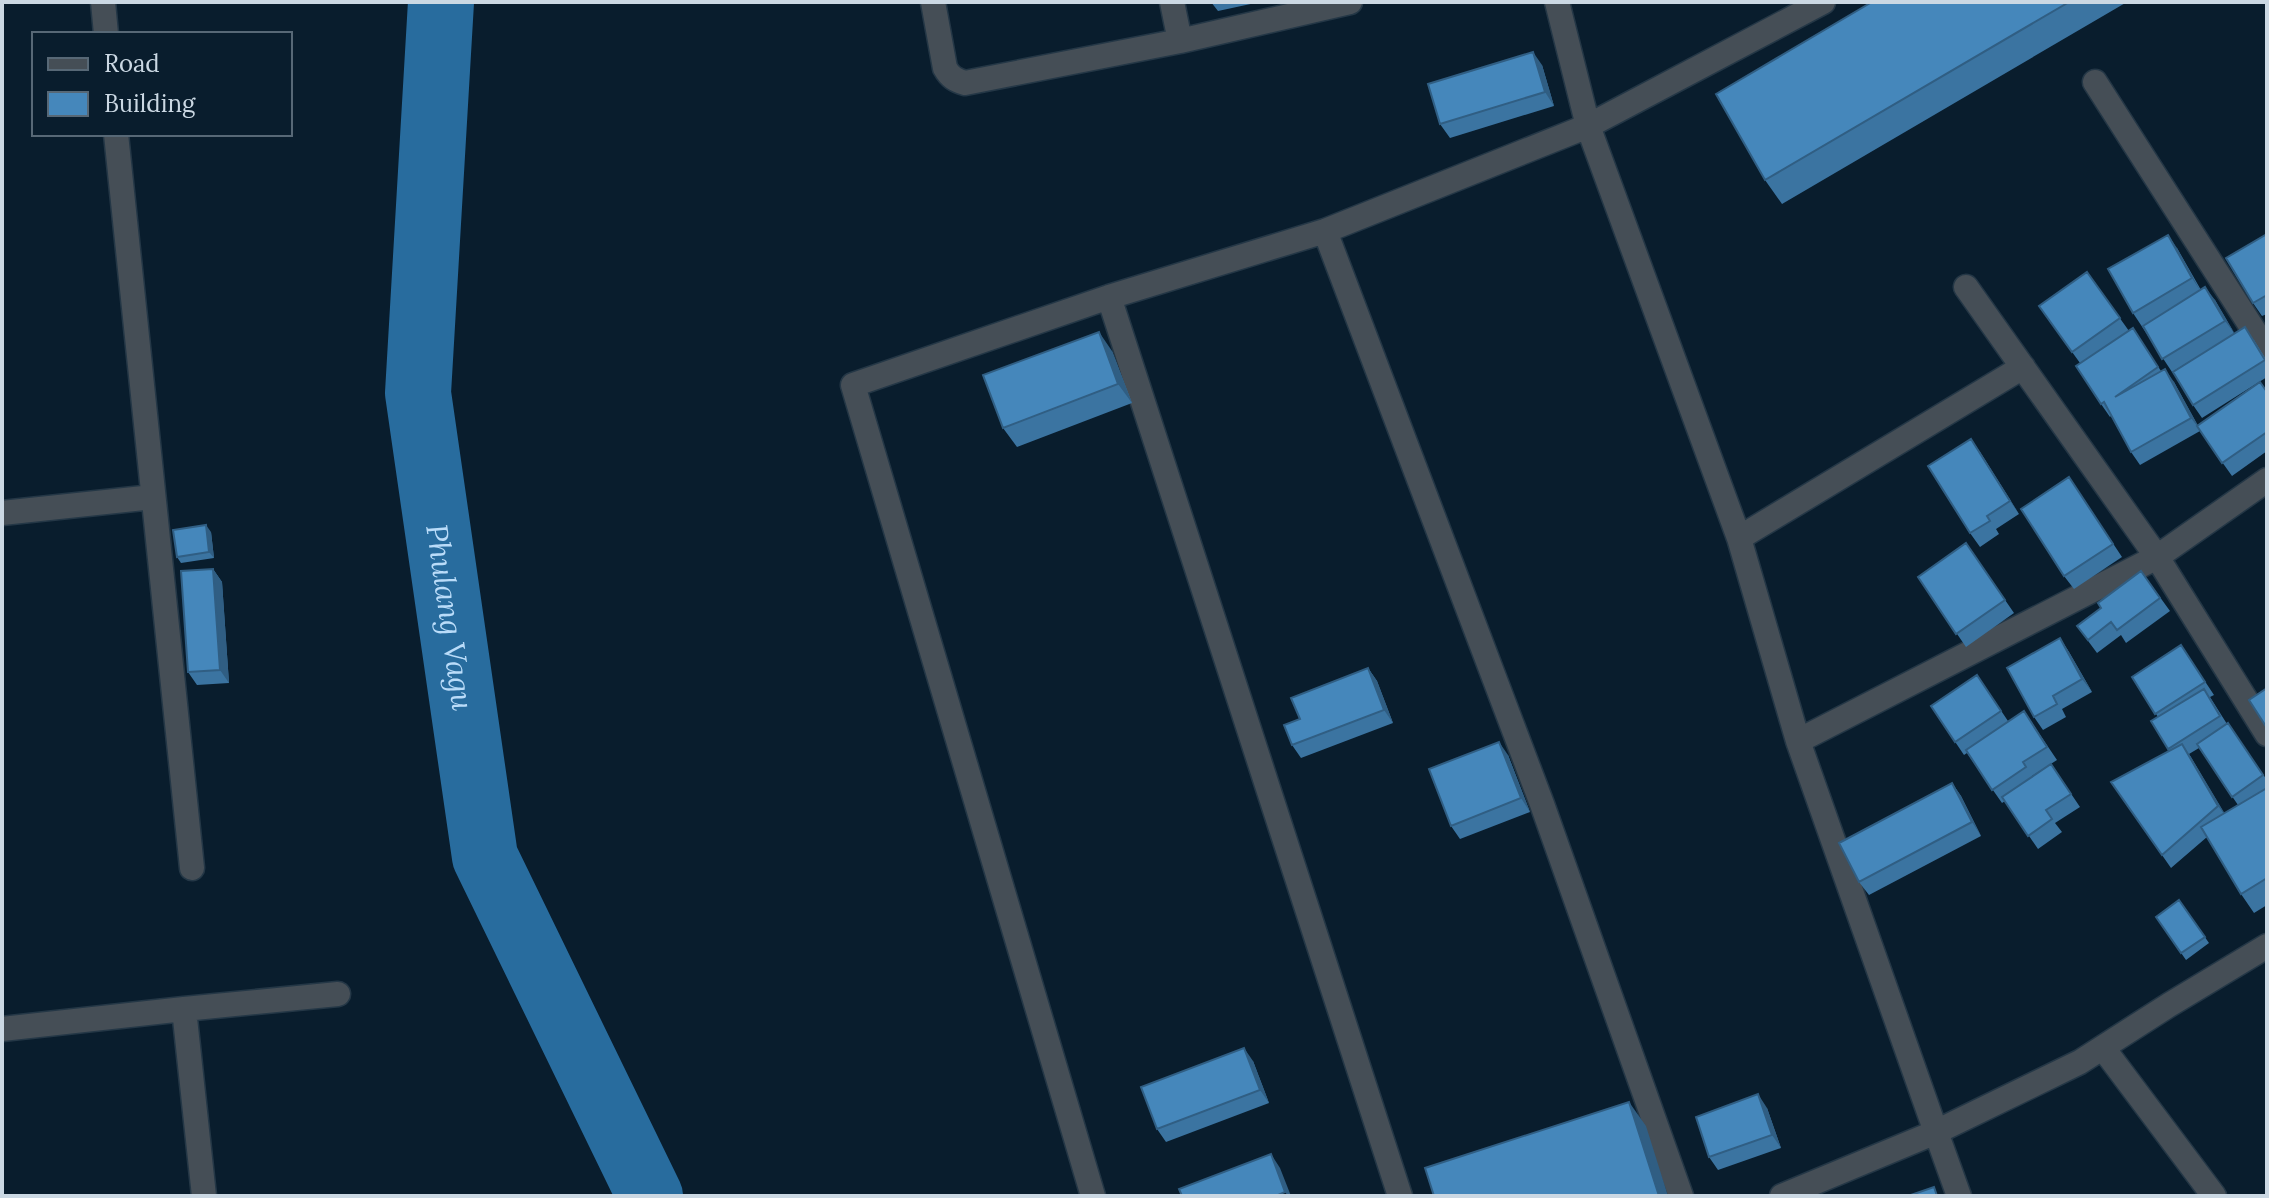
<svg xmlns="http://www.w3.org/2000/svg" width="2269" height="1198" viewBox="0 0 2269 1198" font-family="Lora,serif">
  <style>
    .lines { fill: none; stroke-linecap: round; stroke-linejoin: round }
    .river { stroke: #286c9e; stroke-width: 66 }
    .minor-casing { stroke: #243746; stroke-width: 27 }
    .minor { stroke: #454e56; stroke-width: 24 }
    .wall { fill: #3b74a1; fill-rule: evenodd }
    .shaded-wall { fill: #305e83 }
    .building { fill: #4587bb; stroke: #305e83; stroke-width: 2 }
    .labels { text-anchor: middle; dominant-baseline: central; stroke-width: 8; stroke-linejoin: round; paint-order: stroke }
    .water-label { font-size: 30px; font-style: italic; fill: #badcf9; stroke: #091d2d }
  </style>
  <rect width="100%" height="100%" fill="#091d2d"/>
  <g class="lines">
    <!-- river -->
    <path class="river" id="s1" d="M 441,2 L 418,393 L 485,857 L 650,1196"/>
    <defs>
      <path id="minor" d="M 103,2 L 106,34
        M 933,2 L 945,68 C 950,77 955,80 965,83 L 1180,41 L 1350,2
        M 1172,2 L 1180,41
        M 1557,2 L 1588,126 L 1823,2
        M 2095,82 L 2267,351
        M 116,134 L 192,868
        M 1325,231 L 1542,804 L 1681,1196
        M 1966,287 L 2157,557 L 2267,734
        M 2,513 L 153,497
        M 1739,538 L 2023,367
        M 1798,741 L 2157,557 L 2267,480
        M 2,1029 L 184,1009
        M 2103,1048 L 2214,1196
        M 204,1196 L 184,1009 L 338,994
        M 1093,1196 L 853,385 L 1109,297
        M 1400,1196 L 1109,297 L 1325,231 L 1588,126 L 1739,538 L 1798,741 L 1936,1132 L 1782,1196
        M 1959,1196 L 1936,1132 L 2080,1062 L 2169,1005 L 2267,946"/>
    </defs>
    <!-- minor casing -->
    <use href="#minor" class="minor-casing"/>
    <!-- minor -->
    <use href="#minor" class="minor"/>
  </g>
  <!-- wall -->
  <path class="wall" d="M 1211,2 L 1260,2 L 1218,11 Z
    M 1872,2 L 2127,2 L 1782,204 L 1765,180 Z
    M 1542,65 L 1554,106 L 1450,138 L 1440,124 Z
    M 2267,234 L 2267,314 L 2262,316 L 2253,303 Z
    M 2177,248 L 2201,290 L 2215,300 L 2234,333 L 2254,340 L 2267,361 L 2267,377 L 2202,418 L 2193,405 L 2195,358 L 2172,372 L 2133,313 Z
    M 2087,272 L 2129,331 L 2133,328 L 2161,371 L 2174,382 L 2198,426 L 2267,392 L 2267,451 L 2232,476 L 2200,431 L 2140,465 L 2131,452 L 2111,416 L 2110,417 L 2101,404 L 2080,363 L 2039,306 Z
    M 1112,351 L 1132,403 L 1017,447 L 1003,428 Z
    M 1980,452 L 2019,514 L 1996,529 L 1999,534 L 1980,547 L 1970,533 Z
    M 2069,477 L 2122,557 L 2074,589 L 2064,576 Z
    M 211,532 L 214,558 L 181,563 L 177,557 Z
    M 1966,543 L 2014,613 L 1966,647 L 1918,577 Z
    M 213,569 L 222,582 L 229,683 L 197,685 L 188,672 Z
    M 2141,571 L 2170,611 L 2126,643 L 2121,635 L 2097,653 L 2077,626 L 2101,608 Z
    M 2060,638 L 2069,652 L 2092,692 L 2062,709 L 2066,717 L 2043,730 L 2034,717 Z
    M 2181,645 L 2214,695 L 2210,697 L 2227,724 L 2267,780 L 2267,905 L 2254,913 L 2241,894 L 2207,837 L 2171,868 L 2111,782 L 2169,751 L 2151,721 L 2158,717 L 2132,677 ZM 2199,748 L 2238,805 L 2224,813 L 2189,754 Z
    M 1368,668 L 1377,681 L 1393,723 L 1301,758 L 1292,745 L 1300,719 Z
    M 1977,675 L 2008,721 L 2024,711 L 2057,760 L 2032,776 L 2033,777 L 2051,764 L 2080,807 L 2055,823 L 2062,832 L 2038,849 L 2005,801 L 2002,803 L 1967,753 L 1964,755 L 1931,706 Z
    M 1508,755 L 1530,812 L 1460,839 L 1451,826 Z
    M 1952,783 L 1961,796 L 1981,836 L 1869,895 L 1859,882 Z
    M 2179,900 L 2209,943 L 2186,960 L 2156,917 Z
    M 1253,1061 L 1269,1103 L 1166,1142 L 1157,1129 Z
    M 1767,1108 L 1781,1148 L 1718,1170 L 1709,1157 Z"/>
  <!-- shaded-wall -->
  <path class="shaded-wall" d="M 1533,52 L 1542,65 L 1554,106 L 1545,92 Z
    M 2168,235 L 2177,248 L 2201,292 L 2192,278 Z
    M 2205,287 L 2215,300 L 2235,334 L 2225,321 Z
    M 1099,332 L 1112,351 L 1132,403 L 1118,384 Z
    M 2165,369 L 2174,382 L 2201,431 L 2191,418 Z
    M 1971,439 L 1980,452 L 2019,514 L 2010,501 Z
    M 206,525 L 211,532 L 214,558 L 209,552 Z
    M 213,569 L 222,582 L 229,683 L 220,670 Z
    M 2060,638 L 2069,652 L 2092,692 L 2082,679 Z
    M 1368,668 L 1377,681 L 1393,723 L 1384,710 Z
    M 1499,742 L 1508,755 L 1530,812 L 1521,798 Z
    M 2182,744 L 2191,757 L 2228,819 L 2218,806 Z
    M 1952,783 L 1961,796 L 1981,836 L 1972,822 Z
    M 1244,1048 L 1253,1061 L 1269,1103 L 1260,1090 Z
    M 1758,1094 L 1767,1108 L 1781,1148 L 1772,1135 Z
    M 1629,1102 L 1646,1126 L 1668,1196 L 1659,1196 Z
    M 1271,1154 L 1280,1168 L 1291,1196 L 1288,1196 L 1285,1192 Z"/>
  <!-- building -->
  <path class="building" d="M 1872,2 L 2069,2 L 1765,180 L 1716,94 Z
    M 1533,52 L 1545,92 L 1440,124 L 1428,84 Z
    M 2267,234 L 2267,295 L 2253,303 L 2226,258 Z
    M 2168,235 L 2192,278 L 2133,313 L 2108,269 Z
    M 2087,272 L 2120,318 L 2072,352 L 2039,306 Z
    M 2205,287 L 2225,321 L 2162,359 L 2143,326 Z
    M 2245,327 L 2265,360 L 2193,405 L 2173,372 Z
    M 2133,328 L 2158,367 L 2115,397 L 2165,369 L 2191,418 L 2131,452 L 2104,402 L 2101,404 L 2076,366 Z
    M 1099,332 L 1118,384 L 1003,428 L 983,375 Z
    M 2260,382 L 2267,392 L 2267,432 L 2222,463 L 2197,426 Z
    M 1971,439 L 2010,501 L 1987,516 L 1990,521 L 1970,533 L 1928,466 Z
    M 2069,477 L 2113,544 L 2064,576 L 2021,509 Z
    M 206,525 L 209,552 L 177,557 L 173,530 Z
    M 1966,543 L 2005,600 L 1956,634 L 1918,577 Z
    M 213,569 L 220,670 L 188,672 L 181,571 Z
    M 2141,571 L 2160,598 L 2117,630 L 2111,622 L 2088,640 L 2077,626 L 2101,608 L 2098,603 Z
    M 2060,638 L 2082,679 L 2053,696 L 2057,704 L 2034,717 L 2007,668 Z
    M 2181,645 L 2205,682 L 2155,714 L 2132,677 Z
    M 1368,668 L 1384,710 L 1292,745 L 1284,725 L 1300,719 L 1291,698 Z
    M 1977,675 L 2001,711 L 1955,742 L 1931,706 Z
    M 2267,688 L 2267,728 L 2249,700 Z
    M 2204,689 L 2220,716 L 2168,749 L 2151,721 Z
    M 2024,711 L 2047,747 L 2023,762 L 2026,767 L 1992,790 L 1966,750 Z
    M 2228,723 L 2263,775 L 2232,797 L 2197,744 Z
    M 1499,742 L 1521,798 L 1451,826 L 1429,769 Z
    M 2182,744 L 2218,806 L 2162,855 L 2111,782 Z
    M 2051,764 L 2071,794 L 2046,810 L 2052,819 L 2028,836 L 2002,797 Z
    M 1952,783 L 1972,822 L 1859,882 L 1839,843 Z
    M 2267,788 L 2267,878 L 2241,894 L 2201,827 Z
    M 2179,900 L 2205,937 L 2181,953 L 2156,917 Z
    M 1244,1048 L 1260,1090 L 1157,1129 L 1141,1087 Z
    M 1758,1094 L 1772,1135 L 1709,1157 L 1696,1117 Z
    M 1629,1102 L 1659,1196 L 1434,1196 L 1425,1168 Z
    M 1271,1154 L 1285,1192 L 1276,1196 L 1182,1196 L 1179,1189 Z
    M 1934,1187 L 1937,1196 L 1908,1196 Z"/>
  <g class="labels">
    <!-- water labels -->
    <g class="water-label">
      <text stroke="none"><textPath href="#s1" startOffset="618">Phulang Vagu</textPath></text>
    </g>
  </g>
  <!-- border -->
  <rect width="2269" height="1198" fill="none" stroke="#cbd8e3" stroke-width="8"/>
  <!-- legend -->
  <rect x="32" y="32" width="260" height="104" fill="#091d2d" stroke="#576876" stroke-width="2"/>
  <rect x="48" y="58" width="40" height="12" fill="#454e56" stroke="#576876" stroke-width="2"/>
  <text x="104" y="72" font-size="24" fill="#cbd8e3">Road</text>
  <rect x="48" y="92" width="40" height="24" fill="#4587bb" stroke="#576876" stroke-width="2"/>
  <text x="104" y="112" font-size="24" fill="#cbd8e3">Building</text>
</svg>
